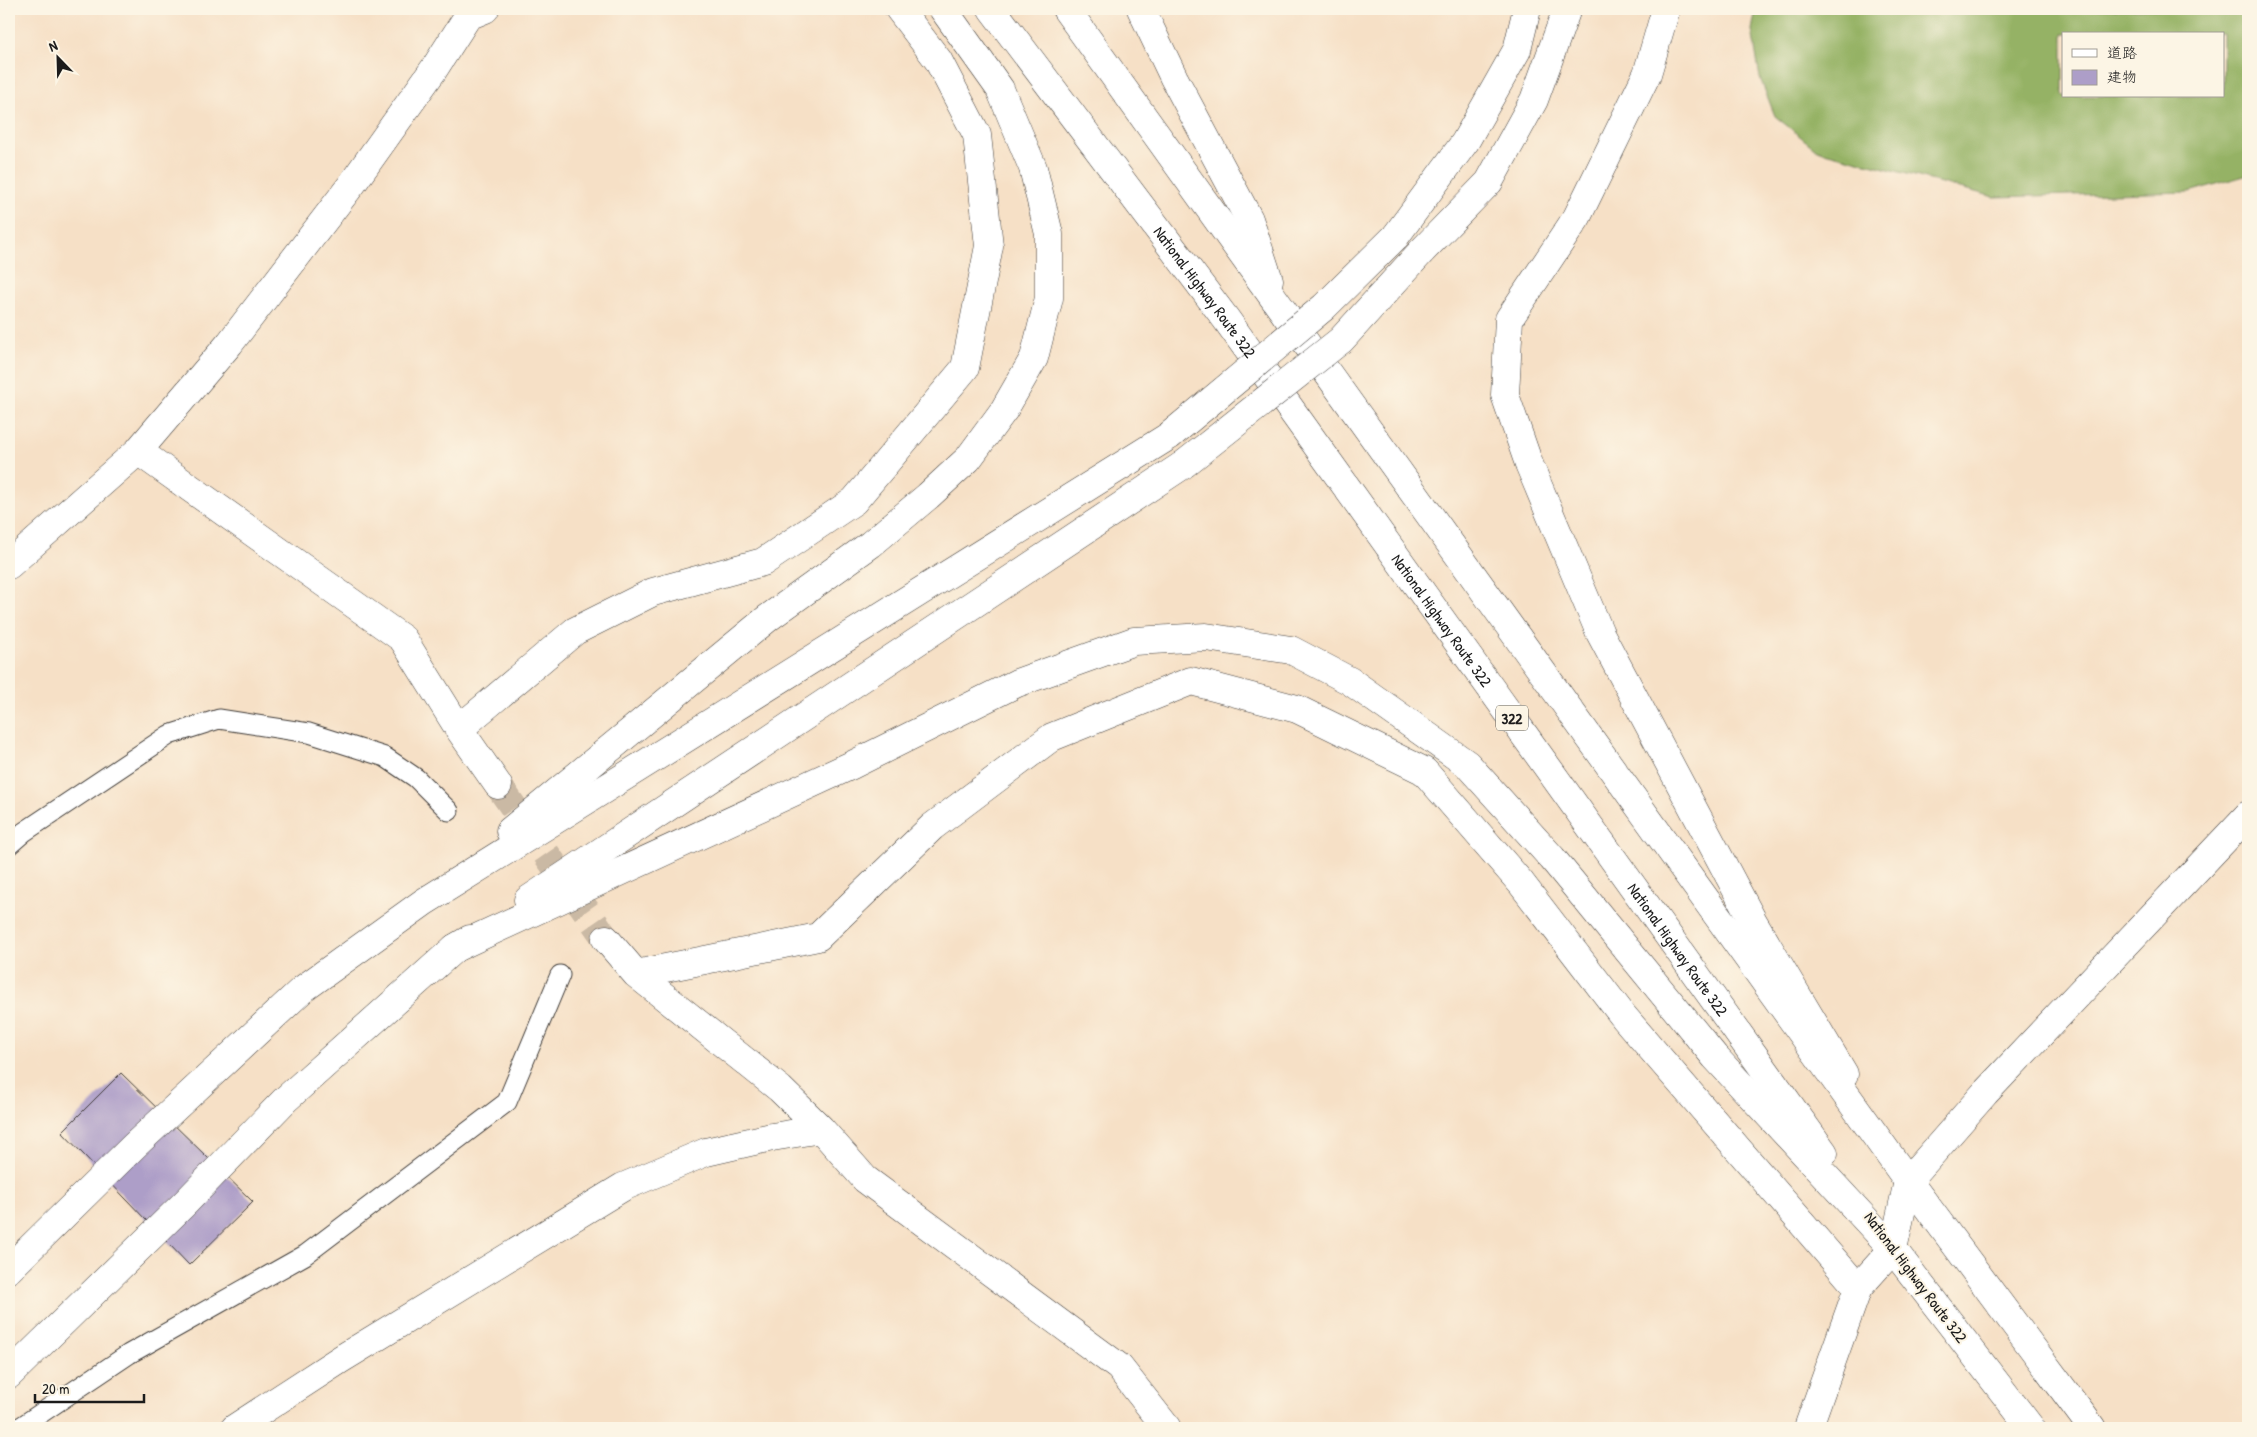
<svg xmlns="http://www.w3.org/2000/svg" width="2257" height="1437" viewBox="0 0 2257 1437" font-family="'Patrick Hand','Klee One',sans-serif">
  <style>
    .forest { fill: #95b265; stroke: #586740; fill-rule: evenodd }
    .building { fill: #ad9ec8 }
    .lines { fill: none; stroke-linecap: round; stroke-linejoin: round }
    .street-tunnel { stroke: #cab9a4; stroke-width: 28; stroke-dasharray: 28 14; stroke-linecap: butt }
    .lane-casing { stroke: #3d3936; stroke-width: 21 }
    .street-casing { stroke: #3d3936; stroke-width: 29 }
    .highway-casing { stroke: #3d3936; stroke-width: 29 }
    .lane { stroke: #fff; stroke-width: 19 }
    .street { stroke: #fff; stroke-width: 28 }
    .highway { stroke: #fff; stroke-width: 28 }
    .highway-bridge-casing { stroke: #3d3936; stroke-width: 29; stroke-linecap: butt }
    .highway-bridge { stroke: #fff; stroke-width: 28 }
    .labels { text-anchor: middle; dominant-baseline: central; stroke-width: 4; stroke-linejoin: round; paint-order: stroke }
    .shield { fill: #fcf5e5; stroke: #5f5d58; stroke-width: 1 }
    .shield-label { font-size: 15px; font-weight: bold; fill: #1c1c1c }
    .street-label { font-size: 16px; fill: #1c1c1c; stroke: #fcf5e5 }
  </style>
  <rect width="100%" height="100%" fill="#fcf5e5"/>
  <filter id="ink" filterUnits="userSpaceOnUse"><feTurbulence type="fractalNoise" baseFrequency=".02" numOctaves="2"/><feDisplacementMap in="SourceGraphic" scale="10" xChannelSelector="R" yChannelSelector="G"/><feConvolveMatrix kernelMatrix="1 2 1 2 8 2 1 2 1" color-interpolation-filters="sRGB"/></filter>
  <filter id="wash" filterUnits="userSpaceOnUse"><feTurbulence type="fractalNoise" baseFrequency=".0096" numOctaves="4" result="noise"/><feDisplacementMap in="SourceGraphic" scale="20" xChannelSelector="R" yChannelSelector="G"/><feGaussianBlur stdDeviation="1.12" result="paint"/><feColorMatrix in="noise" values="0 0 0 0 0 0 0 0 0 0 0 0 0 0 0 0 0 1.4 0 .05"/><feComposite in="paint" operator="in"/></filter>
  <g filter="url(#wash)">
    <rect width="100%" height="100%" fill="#f6e0c6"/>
    <!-- forest -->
    <path class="forest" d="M 1756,9 L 2248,9 L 2248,175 L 2189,192 L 1994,197 L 1817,150 L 1775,116 L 1760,78 L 1752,30 ZM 2063,34 L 2223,34 L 2223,96 L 2063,96 Z"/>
    <g id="blocks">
      <!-- building -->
      <path class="building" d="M 121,1073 L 253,1202 L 189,1265 L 62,1132 Z"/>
    </g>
  </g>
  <g filter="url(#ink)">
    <use href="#blocks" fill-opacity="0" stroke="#3d3936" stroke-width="1"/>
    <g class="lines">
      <!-- street-tunnel -->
      <path class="street-tunnel" d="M 498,785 L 606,939"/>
      <defs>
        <path id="lane" d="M 9,845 L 24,832 L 169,735 L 219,719 L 309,733 L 385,757 L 416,778 L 449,811
          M 19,1428 L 129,1354 L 305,1255 L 507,1102 L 560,975"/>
        <path id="street" d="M 1666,9 L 1647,74 L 1577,217 L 1509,319 L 1505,395 L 1529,464 L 1600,633 L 1754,923 L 1844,1074
          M 138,451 L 403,639 L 459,729 L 498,785
          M 9,565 L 138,451 L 230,343 L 352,184 L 434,69 L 468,16 L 485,9
          M 459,729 L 575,631 L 653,592 L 763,562 L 854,501 L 965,368 L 989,246 L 977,135 L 938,60 L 899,9
          M 606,939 L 636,974 L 780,1089 L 821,1129 L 865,1179 L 1119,1367 L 1167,1428
          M 636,974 L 818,937 L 932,827 L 1052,737 L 1191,681 L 1297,709 L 1424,771 L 1521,883 L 1624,1017 L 1858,1288
          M 235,1428 L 341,1359 L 623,1187 L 706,1152 L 772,1137 L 821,1129
          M 1808,1428 L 1858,1288 L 1893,1249 L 1908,1181 L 1985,1093 L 2248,815"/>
        <g id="highway">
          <path id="s1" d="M 992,9 L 1226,319 L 1824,1153"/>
          <path d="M 1066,9 L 1908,1181 L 2092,1428"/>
          <path d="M 1141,9 L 1174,78 L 1249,219 L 1269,280"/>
          <path d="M 1395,237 L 1465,142 L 1517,50 L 1527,9"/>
          <path d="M 1421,252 L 1489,182 L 1534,100 L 1567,9"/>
          <path d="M 510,831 L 768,618 L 871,544 L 928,496 L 968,459 L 1004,410 L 1034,358 L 1049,298 L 1049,234 L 1033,168 L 1000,89 L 943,9"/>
          <path d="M 528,900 L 1183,465"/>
          <path d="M 455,948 L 852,765 L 1017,683 L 1134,641 L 1206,637 L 1291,650 L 1350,681 L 1467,764 L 1552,858 L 1715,1057 L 1893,1249"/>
          <path d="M 1882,1235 L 2031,1428"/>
          <path d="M 9,1269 L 134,1146 L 303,989 L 424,902 L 1169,436"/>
          <path d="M 9,1375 L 186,1202 L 286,1099 L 455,948 L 470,939"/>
        </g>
      </defs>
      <!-- lane casing -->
      <use href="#lane" class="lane-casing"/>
      <!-- street casing -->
      <use href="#street" class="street-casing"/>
      <!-- highway casing -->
      <use href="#highway" class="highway-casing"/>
      <!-- lane -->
      <use href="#lane" class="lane"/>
      <!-- street -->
      <use href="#street" class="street"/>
      <!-- highway -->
      <use href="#highway" class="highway"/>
      <defs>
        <path id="highway-bridge" d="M 1169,436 L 1324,307 L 1395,237
          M 1183,465 L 1341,340 L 1421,252"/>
      </defs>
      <!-- highway-bridge casing -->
      <use href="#highway-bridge" class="highway-bridge-casing"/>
      <!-- highway-bridge -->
      <use href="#highway-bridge" class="highway-bridge"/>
    </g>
  </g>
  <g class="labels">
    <!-- shield labels -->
    <rect class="shield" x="1496" y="705.5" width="32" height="25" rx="4"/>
    <g class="shield-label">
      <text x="1512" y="718">322</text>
    </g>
    <!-- street labels -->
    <g class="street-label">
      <text stroke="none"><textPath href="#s1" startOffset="354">National Highway Route 322</textPath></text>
      <text stroke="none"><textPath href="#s1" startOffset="759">National Highway Route 322</textPath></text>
      <text stroke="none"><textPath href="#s1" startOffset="1164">National Highway Route 322</textPath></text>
      <text transform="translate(1916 1277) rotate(53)">National Highway Route 322</text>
    </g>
  </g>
  <!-- margin -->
  <rect width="2257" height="1437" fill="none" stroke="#fcf5e5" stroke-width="30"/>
  <!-- legend -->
  <rect x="2062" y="32" width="162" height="65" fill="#fcf5e5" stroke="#a29e95"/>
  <rect x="2072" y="49" width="25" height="8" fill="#ffffff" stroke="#a29e95"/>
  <text x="2107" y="58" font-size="15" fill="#1c1c1c">道路</text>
  <rect x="2072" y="70" width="25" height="15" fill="#ad9ec8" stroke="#a29e95"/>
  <text x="2107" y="82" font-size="15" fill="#1c1c1c">建物</text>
  <!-- north arrow -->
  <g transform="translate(58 58) rotate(337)" stroke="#fcf5e5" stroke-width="4" paint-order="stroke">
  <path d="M0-4L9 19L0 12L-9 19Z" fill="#1c1c1c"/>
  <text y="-8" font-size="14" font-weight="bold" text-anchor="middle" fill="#1c1c1c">N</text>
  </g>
  <!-- scale -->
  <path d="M35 1394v8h109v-8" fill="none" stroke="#1c1c1c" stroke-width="2.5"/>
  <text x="42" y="1394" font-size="15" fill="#1c1c1c" stroke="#fcf5e5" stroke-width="4" paint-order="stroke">20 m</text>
</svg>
